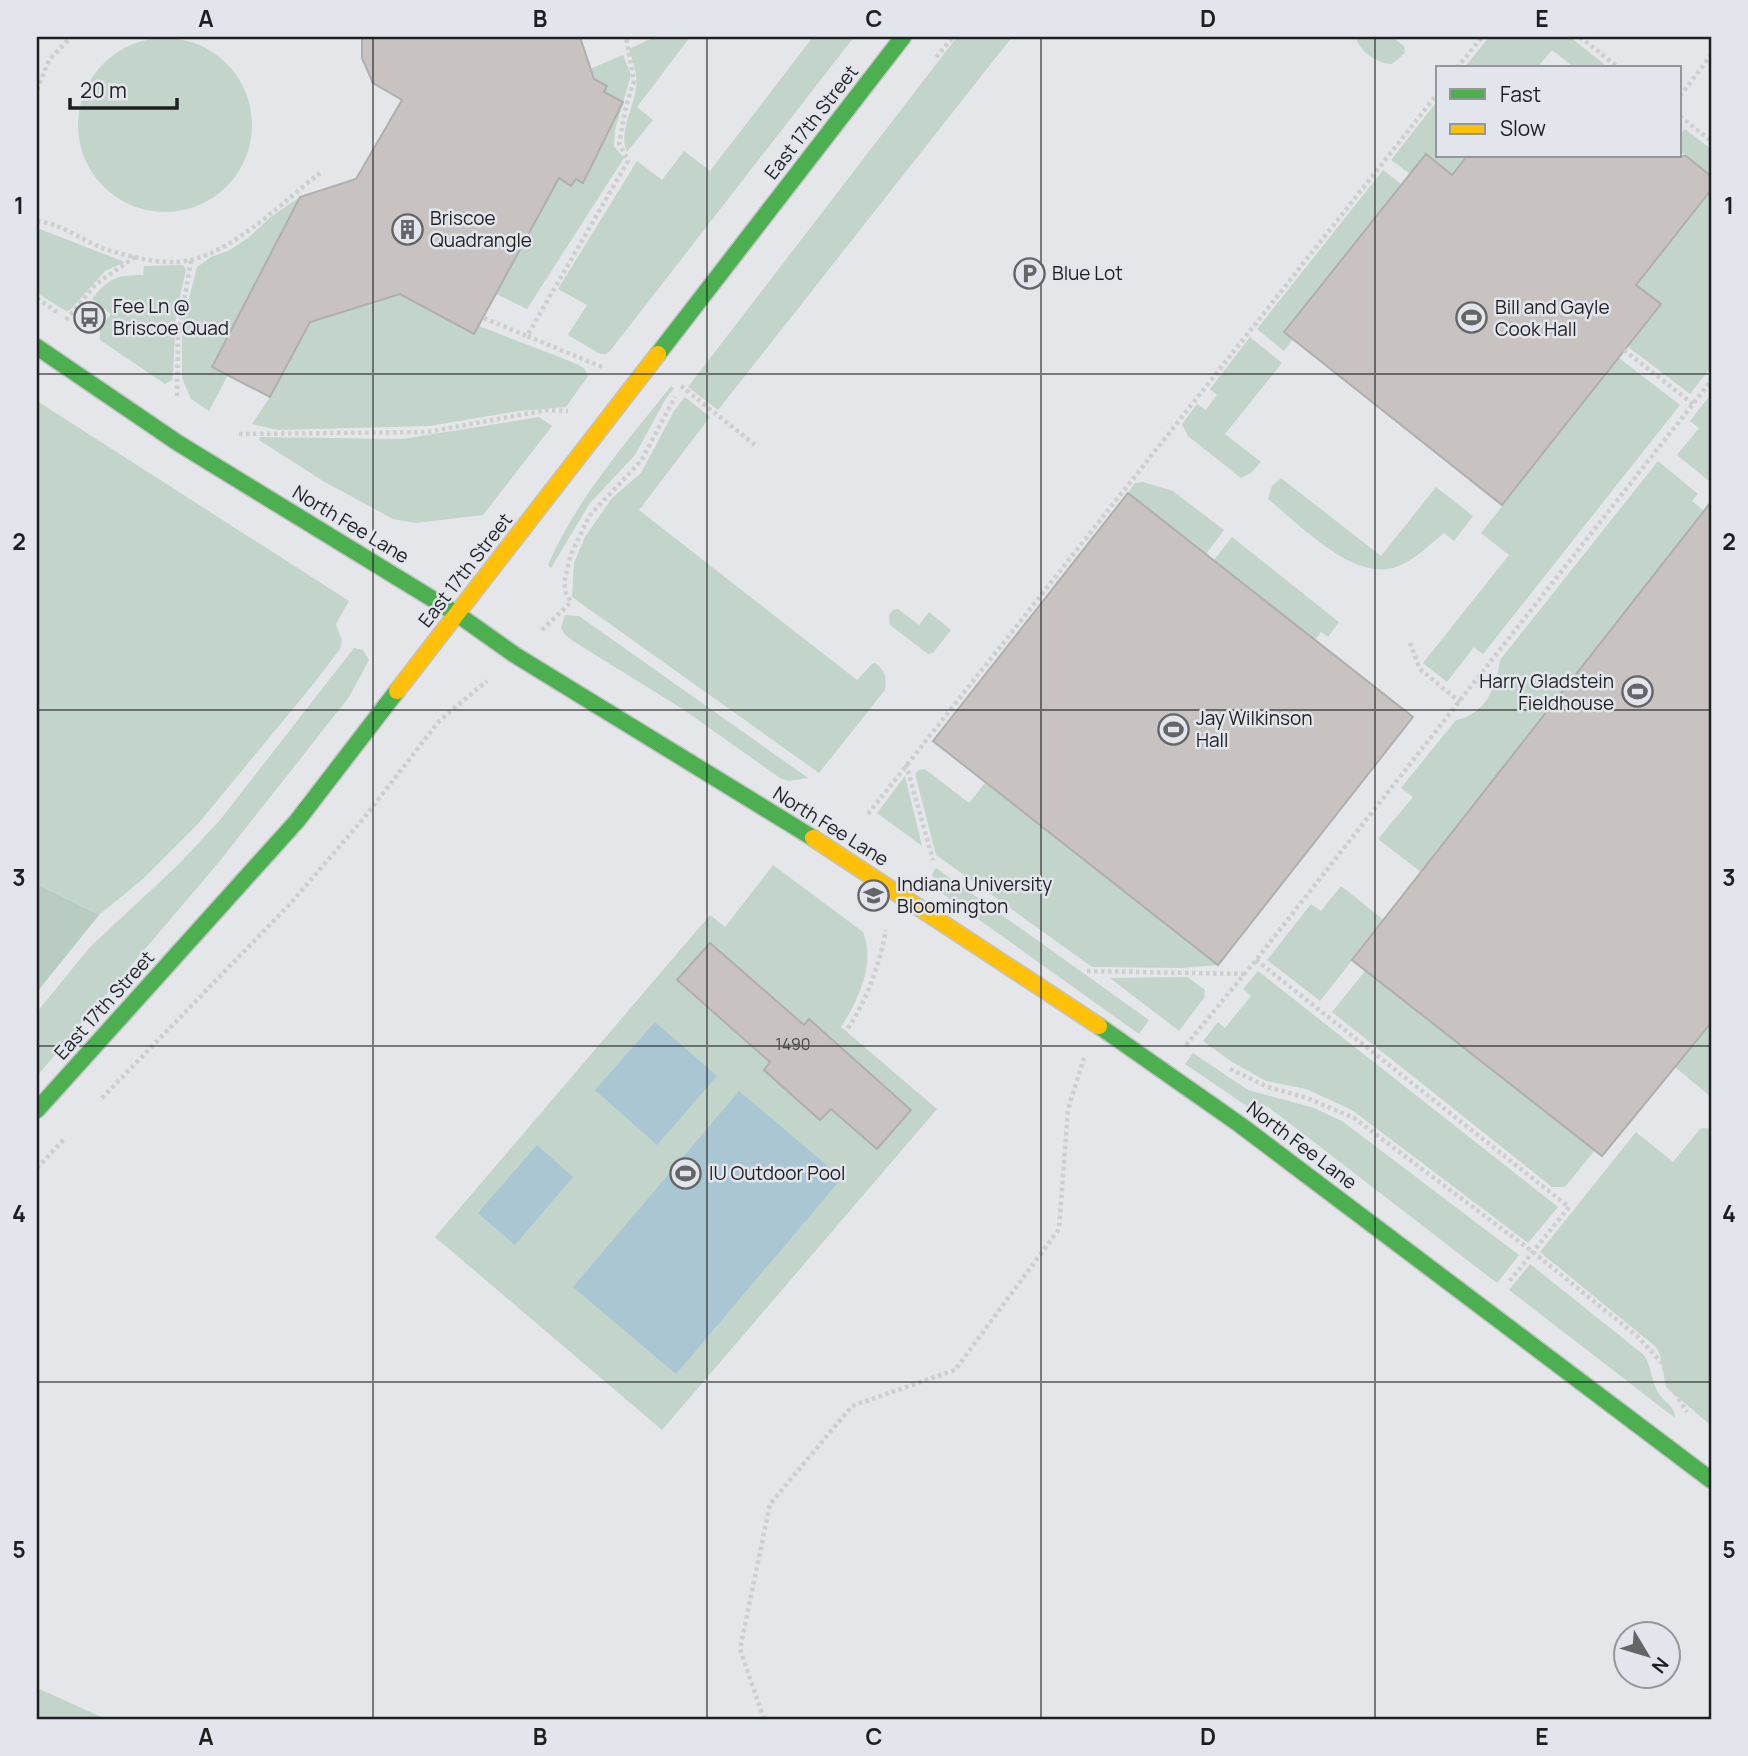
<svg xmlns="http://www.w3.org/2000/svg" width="1748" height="1756" viewBox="0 0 1748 1756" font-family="Manrope,sans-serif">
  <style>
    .green { fill: #c3d4cb }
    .forest { fill: #b9ccc2 }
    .water { fill: #a9c6d2 }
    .building { fill: #c8c3c0; stroke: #afafaf; stroke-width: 2 }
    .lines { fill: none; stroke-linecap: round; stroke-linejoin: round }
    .fast-casing { stroke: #c2c3c5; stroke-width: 19 }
    .slow-casing { stroke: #c2c3c5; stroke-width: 19 }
    .path { stroke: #cececf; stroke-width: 4.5; stroke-dasharray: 3.5 3.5; stroke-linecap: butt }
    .fast { stroke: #4caf50; stroke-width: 16 }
    .slow { stroke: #ffc107; stroke-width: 16 }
    .grid { fill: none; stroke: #1e1f21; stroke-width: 2; stroke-opacity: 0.55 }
    .labels { text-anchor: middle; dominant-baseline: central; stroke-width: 5; stroke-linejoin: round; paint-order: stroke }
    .number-label { font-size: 16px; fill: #484849 }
    .street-label { font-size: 19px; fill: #1e1f21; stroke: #e2e5eb }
    .poi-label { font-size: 19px; fill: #1e1f21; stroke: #e2e5eb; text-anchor: start }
    .neatline { fill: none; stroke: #1e1f21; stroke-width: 2.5 }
    .grid-label { font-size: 23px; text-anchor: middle; font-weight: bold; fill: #1e1f21 }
  </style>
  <rect width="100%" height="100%" fill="#e4e6e9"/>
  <!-- green -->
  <path class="green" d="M 655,37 L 690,37 L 637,107 L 653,120 L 627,152 C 618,132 634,108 636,87 C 638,74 633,62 629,49 Z
    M 813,37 L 854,37 L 610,351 L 606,354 L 600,354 L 568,335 L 587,305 L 558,289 L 637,161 L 662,180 L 684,151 L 710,171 Z
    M 957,37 L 1012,37 L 718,410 L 688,387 Z
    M 1356,37 L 1392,37 L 1404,46 L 1405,53 L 1392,64 C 1376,63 1360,52 1356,37 Z
    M 1489,37 L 1570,37 L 1604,64 L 1601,68 L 1575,68 L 1552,50 L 1537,68 L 1464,68 Z
    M78 125a87 87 0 1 1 174 0a87 87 0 1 1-174 0Z
    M 623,55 L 631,75 L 615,130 L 614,146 L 624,158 L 527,309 L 496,294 L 559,178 L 571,186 L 576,179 L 584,183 L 623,102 L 604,92 L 607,86 L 594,79 L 590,69 Z
    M 1438,100 L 1438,156 L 1467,156 L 1452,175 L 1426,154 L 1410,174 L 1391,160 Z
    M 1685,129 L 1711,149 L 1711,176 L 1680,151 L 1680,135 Z
    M 1383,170 L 1401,184 L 1284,332 L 1293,339 L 1284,351 L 1257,329 Z
    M 1711,190 L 1711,367 L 1690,394 L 1627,346 L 1660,304 L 1636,285 Z
    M 300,197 L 212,367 L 228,375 L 209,411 L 191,399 L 182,378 L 182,326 L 197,267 L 211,257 L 228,251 L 248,238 L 272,216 Z
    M 37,228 L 125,262 L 105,271 L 70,310 L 66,311 L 37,293 Z
    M 183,265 L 186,270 L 176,313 L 173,374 L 172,380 L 165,384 L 100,340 L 100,328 L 111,314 L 92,299 C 108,278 117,275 143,275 L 144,266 Z
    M 400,294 L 474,334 L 479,326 L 572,362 L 584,368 L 588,376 L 566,407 L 519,411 L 429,426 L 278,430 L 252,424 L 270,397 L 310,322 Z
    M 1250,337 L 1282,363 L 1225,434 L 1261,462 L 1251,473 L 1241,478 L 1188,436 L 1182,424 L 1197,404 L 1206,410 L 1217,395 L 1210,389 Z
    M 1619,358 L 1680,405 L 1483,654 L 1474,647 L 1447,682 L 1423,663 L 1509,555 L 1481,533 Z
    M 671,386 L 674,388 L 665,400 L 635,455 L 590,503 L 551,568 L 548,565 C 577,498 626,443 671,386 Z
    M 1711,394 L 1711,478 L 1709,481 L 1677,455 L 1699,428 L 1690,421 Z
    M 685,397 L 710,417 L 639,510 L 857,680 L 872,664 L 875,663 C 885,670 887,678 885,690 L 819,773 L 572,597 L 574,563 L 585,537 L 612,498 L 641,473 L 674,411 Z
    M 37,401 L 349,601 L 336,624 L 342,641 L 340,649 L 315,682 L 198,824 L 144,878 L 99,915 L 37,884 Z
    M 539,417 L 552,426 L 483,515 L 416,523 L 393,519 L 323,481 L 259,440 L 260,437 L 402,439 Z
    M 1658,461 L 1698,494 L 1692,501 L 1704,511 L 1421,872 L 1378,839 L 1413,797 L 1401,788 L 1456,720 C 1486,714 1496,688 1500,660 Z
    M 1281,478 L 1381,556 L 1436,487 L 1473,516 L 1454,541 L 1444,533 C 1429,545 1414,561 1396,567 C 1353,582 1298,523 1268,499 L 1272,486 Z
    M 1143,482 L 1173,491 L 1224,530 L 1206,554 L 1128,493 L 1135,483 Z
    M 1232,537 L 1339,622 L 1328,637 L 1321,632 L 1315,640 L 1214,560 Z
    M 898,609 L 919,625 L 929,612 L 951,630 L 933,653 L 928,654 L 890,625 L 889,615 L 893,610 Z
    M 565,615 L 579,616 L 808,778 L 789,781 L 780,778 L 681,708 L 576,643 L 565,635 L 561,628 Z
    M 354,648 L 363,650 L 369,660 L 349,697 L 219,862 L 37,1076 L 37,1012 L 90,947 L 178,865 L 220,820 Z
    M 925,769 L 969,803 L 985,783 L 1218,965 L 1181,968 L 1092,967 L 936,855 L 915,774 L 919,770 Z
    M 905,776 L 922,846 L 877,813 Z
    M 773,865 L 863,932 C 876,963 858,1001 841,1027 L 937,1109 L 662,1430 L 435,1237 L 710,915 L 725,927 Z
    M 936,868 L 1149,1020 L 1139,1034 L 936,889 L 932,874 Z
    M 1341,886 L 1384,920 L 1320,1001 L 1267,960 L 1311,904 L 1321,911 Z
    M 1366,970 L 1595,1150 L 1565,1187 L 1552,1187 L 1332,1012 Z
    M 1258,971 L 1558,1207 L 1528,1243 L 1352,1110 L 1306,1089 L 1266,1081 L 1232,1062 L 1203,1041 L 1218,1022 L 1225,1028 L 1251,996 L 1243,989 Z
    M 1187,977 L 1205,990 L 1204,998 L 1179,1031 L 1110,978 Z
    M 1711,1023 L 1711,1097 L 1675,1067 Z
    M 1193,1053 L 1248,1090 L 1314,1108 L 1342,1121 L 1519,1255 L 1497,1283 L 1267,1106 L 1260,1115 L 1185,1064 Z
    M 1704,1128 L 1711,1129 L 1711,1422 L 1708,1423 L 1666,1387 L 1660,1355 L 1656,1347 L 1540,1252 L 1636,1132 L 1673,1162 L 1700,1129 Z
    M 1530,1264 L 1644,1355 C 1652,1367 1651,1382 1659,1394 C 1665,1403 1675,1406 1675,1418 L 1509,1290 Z
    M 37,1688 L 106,1719 L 37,1719 Z"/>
  <!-- forest -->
  <path class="forest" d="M 37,884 L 99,915 L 37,992 Z"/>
  <!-- water -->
  <path class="water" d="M 655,1022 L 717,1076 L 657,1145 L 595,1090 Z
    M 739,1091 L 842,1178 L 676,1374 L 573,1287 Z
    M 537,1145 L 573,1177 L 515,1245 L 478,1213 Z"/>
  <!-- building -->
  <path class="building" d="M 362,37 L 580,37 L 594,79 L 607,86 L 604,92 L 623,102 L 583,183 L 576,179 L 571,186 L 559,178 L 474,334 L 400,294 L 310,322 L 270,397 L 212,367 L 300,197 L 356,179 L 402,100 L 373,83 L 362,58 Z
    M 1426,154 L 1452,175 L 1467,156 L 1686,156 L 1711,176 L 1711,190 L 1636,285 L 1661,304 L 1502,505 L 1284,332 Z
    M 1128,493 L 1413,717 L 1218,965 L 933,741 Z
    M 1711,502 L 1711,1023 L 1602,1156 L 1352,960 Z
    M 710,943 L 804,1025 L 809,1019 L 911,1110 L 877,1149 L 831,1109 L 820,1120 L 764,1070 L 770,1062 L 677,980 Z"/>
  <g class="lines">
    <defs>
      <path id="fast" d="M 37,347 L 178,443 L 457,614 L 515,655 L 813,838
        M 658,354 L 903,37
        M 1099,1026 L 1239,1124 L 1711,1480
        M 37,1110 L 297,821 L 397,691"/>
      <path id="slow" d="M 397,691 L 658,354
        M 813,838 L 1099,1026"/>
    </defs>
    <!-- fast casing -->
    <use href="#fast" class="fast-casing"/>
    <!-- slow casing -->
    <use href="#slow" class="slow-casing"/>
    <!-- path -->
    <path class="path" d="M 1580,37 L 1619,68
      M 936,57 L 953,37
      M 1457,68 L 1482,37
      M 37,90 L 49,60 L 71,37
      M 1680,96 L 1711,55
      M 1680,116 L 1711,141
      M 37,221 C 64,224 86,244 111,251 C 136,258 166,266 191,260 C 235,250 284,201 320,173
      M 37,298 L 58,313
      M 484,318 L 527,336
      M 66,320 L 96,284 L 135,257
      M 1624,350 L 1693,404
      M 602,367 L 527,336 L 628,161 L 619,143 L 626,107 L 634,81 L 626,37
      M 681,386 L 755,445
      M 177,396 L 178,337 L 191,260
      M 239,434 L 427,432 L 547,410 L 568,411
      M 542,630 L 571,602 L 566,593 L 564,583 L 571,554 L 590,515 L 641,461 L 675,397
      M 1410,643 L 1420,669 L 1460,702
      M 906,764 L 933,860
      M 868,814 L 1438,93
      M 1256,960 L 1569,1207 L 1508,1283
      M 1087,971 L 1244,974
      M 844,1034 C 866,1003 879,967 886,930
      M 1186,1045 L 1256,960 L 1711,381
      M 1230,1069 L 1268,1087 L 1307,1098 L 1354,1118 L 1533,1252 L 1637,1336 L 1662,1363 L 1675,1393 L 1687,1412
      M 102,1098 L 290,904 L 364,818 L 439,721 L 487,681
      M 37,1168 L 65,1138
      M 764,1719 L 740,1649 L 770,1504 L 852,1406 L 955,1370 L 1059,1229 L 1068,1109 L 1084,1058"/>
    <!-- fast -->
    <use href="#fast" class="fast"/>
    <!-- slow -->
    <use href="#slow" class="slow"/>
  </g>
  <!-- grid -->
  <path class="grid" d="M 373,37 L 373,1719M 707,37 L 707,1719M 1041,37 L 1041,1719M 1375,37 L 1375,1719M 37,374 L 1711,374M 37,710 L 1711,710M 37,1046 L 1711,1046M 37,1382 L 1711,1382"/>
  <!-- icons -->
  <defs>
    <symbol id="building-ring" viewBox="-11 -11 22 22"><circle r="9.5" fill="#e2e5eb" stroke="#636567" stroke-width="1.5"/><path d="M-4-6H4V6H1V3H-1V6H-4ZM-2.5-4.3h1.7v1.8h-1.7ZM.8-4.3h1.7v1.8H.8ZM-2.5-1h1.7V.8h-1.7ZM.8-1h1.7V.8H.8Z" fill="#636567"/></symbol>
    <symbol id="parking-ring" viewBox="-11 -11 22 22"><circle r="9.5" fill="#e2e5eb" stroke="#636567" stroke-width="1.5"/><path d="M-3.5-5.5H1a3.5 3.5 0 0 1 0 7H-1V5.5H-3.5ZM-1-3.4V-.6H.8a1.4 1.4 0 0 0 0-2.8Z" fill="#636567"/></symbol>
    <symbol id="bus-ring" viewBox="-11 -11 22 22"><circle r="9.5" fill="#e2e5eb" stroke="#636567" stroke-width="1.5"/><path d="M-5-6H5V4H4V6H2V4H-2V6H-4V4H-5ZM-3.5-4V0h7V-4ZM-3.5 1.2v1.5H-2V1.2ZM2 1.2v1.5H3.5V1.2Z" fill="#636567"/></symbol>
    <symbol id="stadium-ring" viewBox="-11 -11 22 22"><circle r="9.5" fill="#e2e5eb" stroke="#636567" stroke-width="1.5"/><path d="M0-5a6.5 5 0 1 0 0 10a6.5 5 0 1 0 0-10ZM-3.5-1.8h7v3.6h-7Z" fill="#636567"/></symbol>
    <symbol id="university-ring" viewBox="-11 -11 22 22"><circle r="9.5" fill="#e2e5eb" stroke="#636567" stroke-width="1.5"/><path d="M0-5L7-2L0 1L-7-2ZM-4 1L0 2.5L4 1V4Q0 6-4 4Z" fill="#636567"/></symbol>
  </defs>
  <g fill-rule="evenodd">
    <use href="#building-ring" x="390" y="212" width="35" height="35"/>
    <use href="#parking-ring" x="1012" y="256" width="35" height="35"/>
    <use href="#bus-ring" x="72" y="300" width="35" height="35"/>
    <use href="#stadium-ring" x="1454" y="300" width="35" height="35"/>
    <use href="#stadium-ring" x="1620" y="674" width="35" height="35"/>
    <use href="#stadium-ring" x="1156" y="712" width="35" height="35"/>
    <use href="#university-ring" x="856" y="878" width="35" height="35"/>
    <use href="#stadium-ring" x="668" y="1156" width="35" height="35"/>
  </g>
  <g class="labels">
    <!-- number labels -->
    <g class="number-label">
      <text x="793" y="1044">1490</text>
    </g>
    <!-- street labels -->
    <g class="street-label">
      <text transform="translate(811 122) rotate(-52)">East 17th Street</text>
      <text transform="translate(351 524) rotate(31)">North Fee Lane</text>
      <text transform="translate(465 570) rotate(-52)">East 17th Street</text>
      <text transform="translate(831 826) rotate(32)">North Fee Lane</text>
      <text transform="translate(104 1005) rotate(-48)">East 17th Street</text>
      <text transform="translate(1302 1145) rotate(37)">North Fee Lane</text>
    </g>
    <!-- poi labels -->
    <g class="poi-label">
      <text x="430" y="218">Briscoe<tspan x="430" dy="22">Quadrangle</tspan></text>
      <text x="1052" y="273">Blue Lot</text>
      <text x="113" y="306">Fee Ln @<tspan x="113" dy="22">Briscoe Quad</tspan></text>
      <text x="1495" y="307">Bill and Gayle<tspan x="1495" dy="22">Cook Hall</tspan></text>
      <text x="1614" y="681" text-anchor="end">Harry Gladstein<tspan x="1614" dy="22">Fieldhouse</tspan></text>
      <text x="1196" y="718">Jay Wilkinson<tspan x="1196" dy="22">Hall</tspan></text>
      <text x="897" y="884">Indiana University<tspan x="897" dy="22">Bloomington</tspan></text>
      <text x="709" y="1173">IU Outdoor Pool</text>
    </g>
  </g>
  <!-- border -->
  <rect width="1748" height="1756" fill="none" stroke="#e2e5eb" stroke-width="77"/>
  <!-- legend -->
  <rect x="1436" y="66" width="245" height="91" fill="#e2e5eb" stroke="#94969a" stroke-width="2"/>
  <rect x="1450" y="89" width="35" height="10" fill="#4caf50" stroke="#94969a" stroke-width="2"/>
  <text x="1500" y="102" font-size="21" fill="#1e1f21">Fast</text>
  <rect x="1450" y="124" width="35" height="10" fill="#ffc107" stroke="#94969a" stroke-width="2"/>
  <text x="1500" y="136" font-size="21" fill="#1e1f21">Slow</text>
  <!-- north arrow -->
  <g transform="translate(1647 1655) rotate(128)"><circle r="33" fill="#e2e5eb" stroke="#94969a" stroke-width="2"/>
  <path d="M0-5L12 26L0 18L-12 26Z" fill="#636567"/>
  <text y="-10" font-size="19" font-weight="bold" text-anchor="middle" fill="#1e1f21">N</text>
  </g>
  <!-- scale -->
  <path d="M70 98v10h107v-10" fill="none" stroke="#1e1f21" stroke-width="3.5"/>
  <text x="80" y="98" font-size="21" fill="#1e1f21" stroke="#e2e5eb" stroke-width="5" paint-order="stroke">20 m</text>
  <rect x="38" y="38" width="1672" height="1680" class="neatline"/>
  <g class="grid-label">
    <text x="206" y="27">A</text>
    <text x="540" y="27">B</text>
    <text x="874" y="27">C</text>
    <text x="1208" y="27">D</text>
    <text x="1542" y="27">E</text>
    <text x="19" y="214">1</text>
    <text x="1729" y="214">1</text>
    <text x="19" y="550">2</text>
    <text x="1729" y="550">2</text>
    <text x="19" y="886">3</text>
    <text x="1729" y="886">3</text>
    <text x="19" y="1222">4</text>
    <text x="1729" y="1222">4</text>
    <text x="19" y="1558">5</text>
    <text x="1729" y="1558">5</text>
    <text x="206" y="1745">A</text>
    <text x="540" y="1745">B</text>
    <text x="874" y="1745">C</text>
    <text x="1208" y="1745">D</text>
    <text x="1542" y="1745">E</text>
  </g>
</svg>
